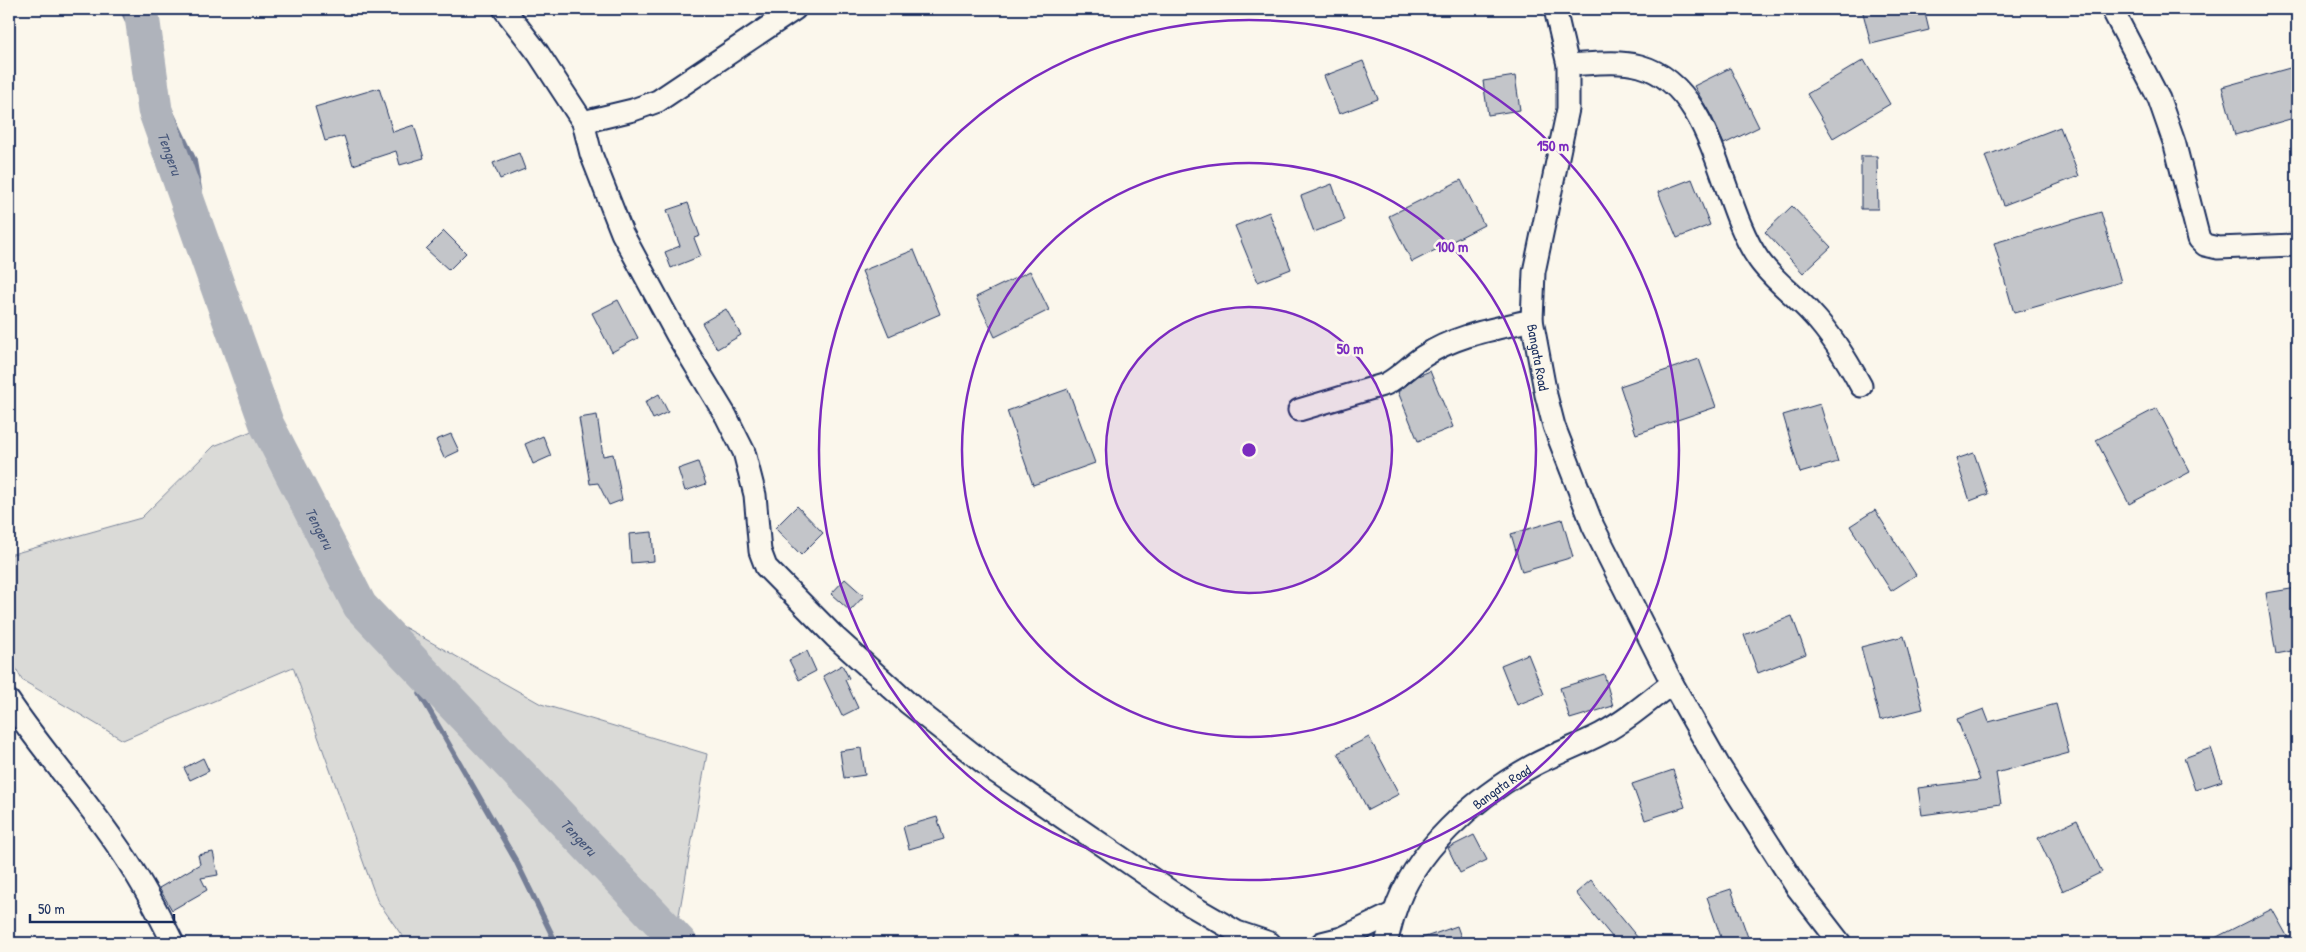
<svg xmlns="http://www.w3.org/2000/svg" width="2306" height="952" viewBox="0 0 2306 952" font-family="'Patrick Hand',sans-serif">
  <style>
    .green { fill: #dadad7; stroke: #7a849a }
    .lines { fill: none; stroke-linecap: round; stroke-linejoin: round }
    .stream { stroke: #747e96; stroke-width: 5.5 }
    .river { stroke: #afb3bb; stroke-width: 35 }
    .building { fill: #c3c5c9; stroke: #1b2f5e }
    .minor-casing { stroke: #1b2f5e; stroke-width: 25 }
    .minor { stroke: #fbf7ec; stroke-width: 21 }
    .ring { fill: none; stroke: #7b2cbf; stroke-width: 2.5 }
    .labels { text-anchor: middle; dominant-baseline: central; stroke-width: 5; stroke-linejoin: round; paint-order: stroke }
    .street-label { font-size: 14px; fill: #1b2f5e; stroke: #fbf7ec }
    .water-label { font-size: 15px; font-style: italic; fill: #47577a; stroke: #fbf7ec }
    .centre { fill: #7b2cbf; stroke: #fbf7ec; stroke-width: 2.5 }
    .ring-label { font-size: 15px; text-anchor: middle; font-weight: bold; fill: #7b2cbf; stroke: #fbf7ec; stroke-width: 5; stroke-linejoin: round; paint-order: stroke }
  </style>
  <rect width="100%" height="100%" fill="#fbf7ec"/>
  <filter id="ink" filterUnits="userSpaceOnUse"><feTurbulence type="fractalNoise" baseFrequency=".02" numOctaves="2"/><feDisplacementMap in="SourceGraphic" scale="10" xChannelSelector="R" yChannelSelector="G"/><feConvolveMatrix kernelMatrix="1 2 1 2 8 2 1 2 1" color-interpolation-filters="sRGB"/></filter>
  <g filter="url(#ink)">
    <!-- green -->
    <path class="green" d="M 267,425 L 372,609 L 541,704 L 707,754 L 675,938 L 696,943 L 407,943 L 377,900 L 293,667 L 123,740 L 22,680 L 9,655 L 9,555 L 141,518 L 214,446 Z"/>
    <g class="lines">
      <!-- stream -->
      <path class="stream" d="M 122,9 L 194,160 L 231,362 L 350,570
        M 420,694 L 516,861 L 556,943"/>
      <!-- river -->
      <path class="river" id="s1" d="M 141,9 L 155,110 L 267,425 L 360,606 L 680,943"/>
    </g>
    <!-- building -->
    <path class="building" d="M 1862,9 L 1924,9 L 1929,30 L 1871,44 Z
      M 1864,60 L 1890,104 L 1833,138 L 1807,94 Z
      M 1363,61 L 1378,99 L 1339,114 L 1324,76 Z
      M 2297,66 L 2297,117 L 2235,135 L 2222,87 Z
      M 1730,68 L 1759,127 L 1724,144 L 1712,117 L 1694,86 Z
      M 1515,76 L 1520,110 L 1488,115 L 1483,81 Z
      M 379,88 L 393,132 L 414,125 L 424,158 L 400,165 L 396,151 L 353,165 L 344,136 L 325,141 L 315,107 Z
      M 2060,127 L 2079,176 L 2004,205 L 1985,156 Z
      M 519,153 L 525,169 L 500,179 L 493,163 Z
      M 1861,156 L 1877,156 L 1878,209 L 1861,209 Z
      M 1692,179 L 1710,225 L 1677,238 L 1658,192 Z
      M 1461,180 L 1484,225 L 1412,262 L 1389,216 Z
      M 1332,184 L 1345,220 L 1314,232 L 1301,196 Z
      M 688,203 L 700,236 L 694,238 L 701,256 L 671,268 L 665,252 L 680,246 L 667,210 Z
      M 1792,206 L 1831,247 L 1803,273 L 1765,232 Z
      M 1269,212 L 1291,269 L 1258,282 L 1235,226 Z
      M 2101,212 L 2121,282 L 2014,313 L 1994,243 Z
      M 444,231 L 466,253 L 449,270 L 426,249 Z
      M 914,250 L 940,314 L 889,336 L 862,271 Z
      M 1030,271 L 1049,310 L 995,337 L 976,297 Z
      M 618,300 L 638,338 L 612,352 L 592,313 Z
      M 726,309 L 741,335 L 717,349 L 702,323 Z
      M 1699,359 L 1716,407 L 1636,434 L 1620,386 Z
      M 1430,371 L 1453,427 L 1418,441 L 1398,392 L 1418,376 Z
      M 1068,389 L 1095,463 L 1033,485 L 1007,411 Z
      M 659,394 L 668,412 L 653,419 L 645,402 Z
      M 1820,404 L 1838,462 L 1800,473 L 1783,415 Z
      M 2157,408 L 2190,472 L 2129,504 L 2096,440 Z
      M 597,415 L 603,456 L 613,454 L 622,500 L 609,505 L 598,483 L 590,484 L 579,418 Z
      M 451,434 L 459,451 L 444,458 L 436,440 Z
      M 543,436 L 551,456 L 533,464 L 525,444 Z
      M 1974,453 L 1988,494 L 1970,501 L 1956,459 Z
      M 698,462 L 706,484 L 685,491 L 678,469 Z
      M 797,506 L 823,533 L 801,555 L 775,528 Z
      M 1875,510 L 1916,575 L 1891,591 L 1850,526 Z
      M 1562,519 L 1573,557 L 1522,572 L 1511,534 Z
      M 652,532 L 654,561 L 631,563 L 629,534 Z
      M 845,579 L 864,596 L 850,611 L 831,594 Z
      M 2297,588 L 2297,650 L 2276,654 L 2266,593 Z
      M 1792,616 L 1806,654 L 1758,673 L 1744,635 Z
      M 1904,636 L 1923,709 L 1880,720 L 1861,647 Z
      M 807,651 L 816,671 L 799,680 L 789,660 Z
      M 1528,654 L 1544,694 L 1517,705 L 1501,665 Z
      M 842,665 L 849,678 L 845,680 L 858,708 L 842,716 L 823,676 Z
      M 1604,674 L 1613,706 L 1570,719 L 1560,688 Z
      M 2056,704 L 2069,753 L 1996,773 L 2001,804 L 1922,815 L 1918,788 L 1980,780 L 1957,719 L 1984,709 L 1989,722 Z
      M 1369,737 L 1399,794 L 1368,810 L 1338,753 Z
      M 861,748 L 865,775 L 844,778 L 840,751 Z
      M 2211,748 L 2222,781 L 2195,790 L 2184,758 Z
      M 203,758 L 209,771 L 190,780 L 184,768 Z
      M 1673,770 L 1685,807 L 1645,820 L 1632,784 Z
      M 937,817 L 944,839 L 909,849 L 903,827 Z
      M 2077,820 L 2102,872 L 2063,891 L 2038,838 Z
      M 1474,835 L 1487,860 L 1460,873 L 1448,848 Z
      M 213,852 L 218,875 L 201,878 L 207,890 L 172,910 L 159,888 L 200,864 L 198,855 Z
      M 1591,880 L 1642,943 L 1617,943 L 1576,893 Z
      M 1731,889 L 1750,943 L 1723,943 L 1707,897 Z
      M 2272,909 L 2291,943 L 2205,943 Z
      M 1457,926 L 1463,943 L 1414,943 L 1414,941 Z"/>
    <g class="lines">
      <defs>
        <g id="minor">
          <path d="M 504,9 L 538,53 L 583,122 L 591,154 L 622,233 L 677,335 L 726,416 L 744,452 L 755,495 L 760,551 L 766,567 L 835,637 L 908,703 L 993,770 L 1192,906 L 1237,932 L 1270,943"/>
          <path id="s2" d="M 1555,9 L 1568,65 L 1568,109 L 1534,272 L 1532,320 L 1546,395 L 1554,426 L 1593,526 L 1672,683 L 1718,764 L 1796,886 L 1840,943"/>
          <path d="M 2112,9 L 2159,99 L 2175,145 L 2199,239 L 2205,245 L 2218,248 L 2297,245"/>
          <path d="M 1568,65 C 1591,64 1617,60 1640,66 C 1716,87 1719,204 1759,260 C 1774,281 1795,295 1812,314 C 1832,335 1847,360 1861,386"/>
          <path d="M 583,122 L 633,110 L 658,101 L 795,9"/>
          <path d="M 1299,410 L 1386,384 C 1401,376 1411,364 1424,356 C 1456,335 1495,329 1532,320"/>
          <path d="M 9,701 C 41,749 81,793 114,841 C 137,873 156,908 173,943"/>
          <path d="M 1322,943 L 1342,938 L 1394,913"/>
          <path id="s3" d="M 1386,943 C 1389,933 1391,923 1394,914 C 1413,851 1476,797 1532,766 C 1554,754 1578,746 1601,734 C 1627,720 1649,701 1672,683"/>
        </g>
      </defs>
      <!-- minor casing -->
      <use href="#minor" class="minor-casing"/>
      <!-- minor -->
      <use href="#minor" class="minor"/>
    </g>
  </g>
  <!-- distance rings -->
  <circle cx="1249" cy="450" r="143" fill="#7b2cbf" fill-opacity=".12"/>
  <g class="ring">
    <circle cx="1249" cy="450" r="143"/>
    <circle cx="1249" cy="450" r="287"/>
    <circle cx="1249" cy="450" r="430"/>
  </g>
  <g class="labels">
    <!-- street labels -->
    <g class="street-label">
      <text stroke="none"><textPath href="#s2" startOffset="354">Bangata Road</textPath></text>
      <text stroke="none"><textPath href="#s3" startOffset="200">Bangata Road</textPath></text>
    </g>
    <!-- water labels -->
    <g class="water-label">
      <text stroke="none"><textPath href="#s1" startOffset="148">Tengeru</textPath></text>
      <text stroke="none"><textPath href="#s1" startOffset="552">Tengeru</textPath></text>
      <text stroke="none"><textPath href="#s1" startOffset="958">Tengeru</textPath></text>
    </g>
  </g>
  <circle cx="1249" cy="450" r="8" class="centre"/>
  <g class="ring-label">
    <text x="1553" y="151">150 m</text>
    <text x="1452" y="252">100 m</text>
    <text x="1350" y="354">50 m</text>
  </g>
  <!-- margin -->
  <rect width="2306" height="952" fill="none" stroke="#fbf7ec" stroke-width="30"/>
  <rect x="15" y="15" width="2276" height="922" fill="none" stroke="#1b2f5e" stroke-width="2" filter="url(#ink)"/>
  <!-- scale -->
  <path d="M30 914v8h144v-8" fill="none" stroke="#1b2f5e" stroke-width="2.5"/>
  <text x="38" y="914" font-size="15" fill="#1b2f5e" stroke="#fbf7ec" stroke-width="4" paint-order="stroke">50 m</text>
</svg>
